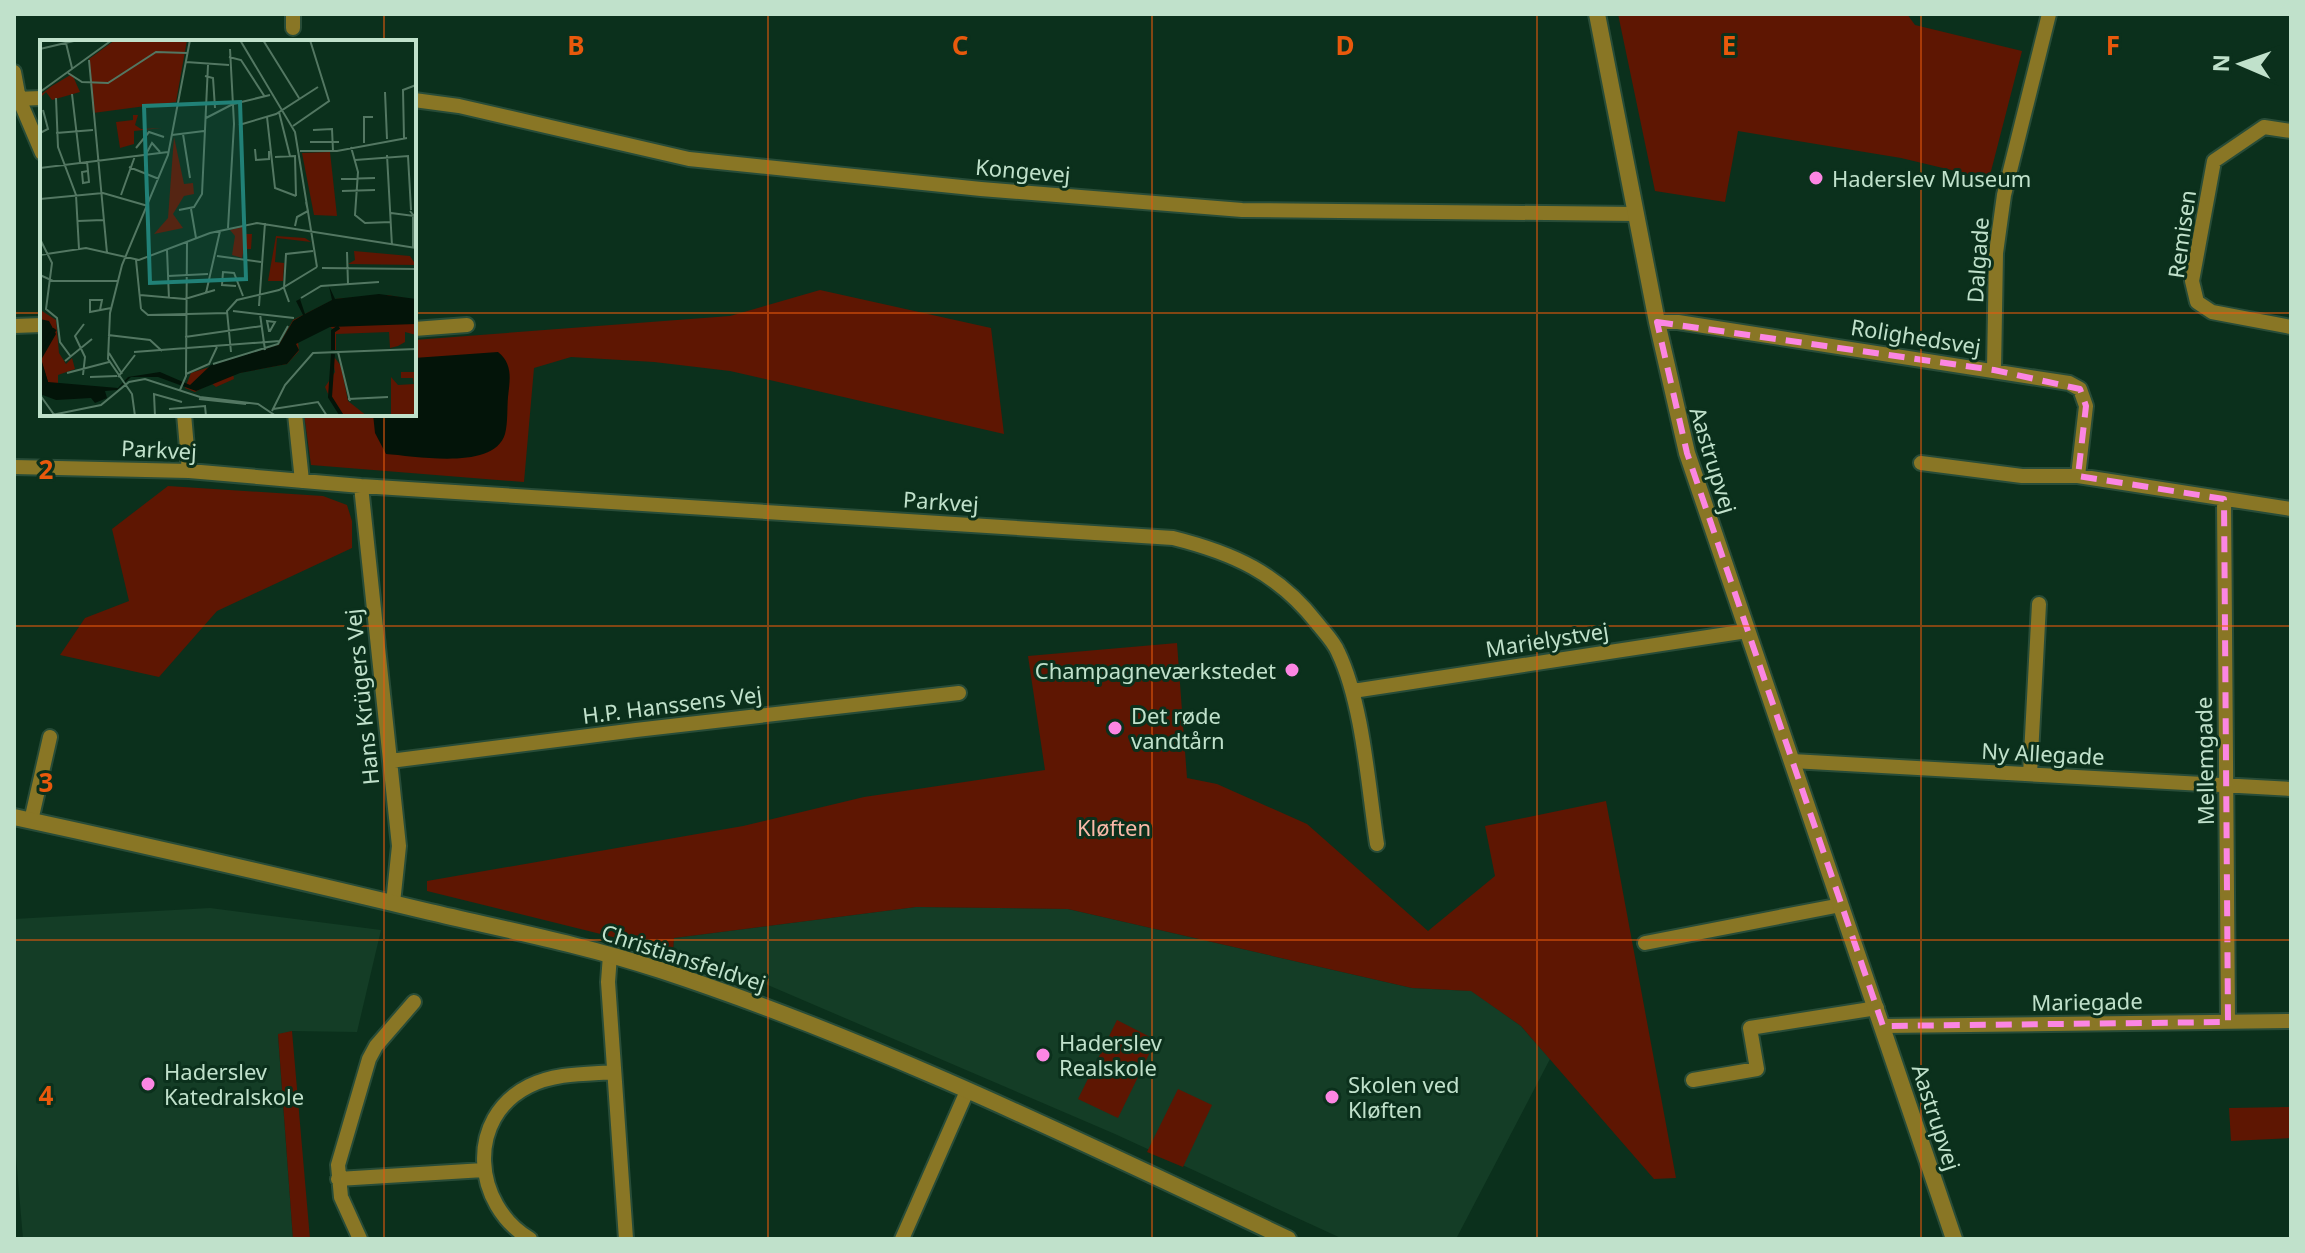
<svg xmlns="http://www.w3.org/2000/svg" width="2305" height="1253" viewBox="0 0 2305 1253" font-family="'Noto Sans',sans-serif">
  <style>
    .built { fill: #143d26 }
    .green { fill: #5e1602 }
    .water { fill: #031409 }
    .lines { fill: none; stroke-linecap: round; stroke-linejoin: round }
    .minor-casing { stroke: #284c38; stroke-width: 18 }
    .tertiary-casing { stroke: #284c38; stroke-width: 20 }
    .minor { stroke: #897625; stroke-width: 14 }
    .tertiary { stroke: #897625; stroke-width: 16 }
    .marked { fill: none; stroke: #fc86e3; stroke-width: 6; stroke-dasharray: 16 10; stroke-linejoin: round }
    .grid { fill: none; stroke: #e8590c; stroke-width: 2; stroke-opacity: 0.55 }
    .poi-dot { fill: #fc86e3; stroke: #0b301c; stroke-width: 3 }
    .labels { text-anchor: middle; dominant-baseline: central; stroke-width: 6; stroke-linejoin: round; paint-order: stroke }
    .street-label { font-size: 22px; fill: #c0e1cb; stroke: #0b301c }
    .poi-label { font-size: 22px; fill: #c0e1cb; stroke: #0b301c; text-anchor: start }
    .park-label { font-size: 22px; fill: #f9b9a8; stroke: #0b301c }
    .inset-river { fill: none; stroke: #031409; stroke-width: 4 }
    .inset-road { fill: none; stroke: #537762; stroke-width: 2 }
    .view { fill: #218177; fill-opacity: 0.15; stroke: #218177; stroke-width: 4 }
    .inset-edge { fill: none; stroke: #c0e1cb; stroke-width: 4 }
    .grid-label { font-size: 26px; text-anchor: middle; font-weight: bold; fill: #e8590c; stroke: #0b301c; stroke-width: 6; stroke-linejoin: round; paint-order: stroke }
  </style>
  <rect width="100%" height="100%" fill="#0b301c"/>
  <!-- built -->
  <path class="built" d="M 916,907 L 1068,909 L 1412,988 L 1472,991 L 1521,1026 L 1550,1059 L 1456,1239 L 1343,1239 L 1115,1134 L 747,976 L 673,952 L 674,938 Z
    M 210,908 L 381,930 L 357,1032 L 292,1031 L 278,1035 L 293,1239 L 23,1239 L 14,1133 L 14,919 Z"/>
  <!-- green -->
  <path class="green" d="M 1618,14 L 1907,14 L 1915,25 L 2022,51 L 1989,179 L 1901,158 L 1738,131 L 1725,202 L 1655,191 Z
    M 820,290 L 991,328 L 1004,434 L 730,371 L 654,362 L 571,357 L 534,368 L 524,482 L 311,465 L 304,414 L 414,414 L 414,340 L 730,316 Z
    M 168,486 L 323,496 L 347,505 L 352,521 L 352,548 L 217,611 L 159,677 L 60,655 L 85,618 L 129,601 L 112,529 Z
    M 1177,643 L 1187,778 L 1217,784 L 1307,824 L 1428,931 L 1495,876 L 1485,826 L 1606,801 L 1676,1178 L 1654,1179 L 1521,1026 L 1471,991 L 1412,988 L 1068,909 L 916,907 L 674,938 L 673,952 L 427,891 L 427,881 L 743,826 L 864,797 L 1045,770 L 1028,656 Z
    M 1117,1020 L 1156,1040 L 1118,1118 L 1078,1099 Z
    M 292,1031 L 310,1239 L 293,1239 L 278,1034 Z
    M 1178,1089 L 1212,1105 L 1183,1167 L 1147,1152 Z
    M 2291,1107 L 2291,1138 L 2231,1141 L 2229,1108 Z"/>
  <!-- water -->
  <path class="water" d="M 498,352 C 513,364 510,379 508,397 C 507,408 508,423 505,434 C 494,471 415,456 386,454 L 375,433 L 373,414 L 414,414 L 414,358 Z"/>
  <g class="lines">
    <defs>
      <path id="minor" d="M 293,28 L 293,14
        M 14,72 L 19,99 L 42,153
        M 14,99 L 42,98
        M 414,100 L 459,106 L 689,159 L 981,189 L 1242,210 L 1636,214
        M 2291,131 L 2264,127 L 2214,161 L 2192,281 L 2197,302 L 2212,312 L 2291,327
        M 1657,322 L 1678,322 L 2069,383 L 2080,389 L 2086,406 L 2078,476 L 2291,509
        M 14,326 L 42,325
        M 414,329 L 467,325
        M 1994,370 L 1996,253 L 2004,195 L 2049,14
        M 184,414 L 189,471
        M 295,414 L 302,481
        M 1921,463 L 2022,476 L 2078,476
        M 14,467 L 189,471 L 361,486 L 1173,538 C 1233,553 1278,573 1317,623 C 1324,632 1334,642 1338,652 C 1363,704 1368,786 1377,844
        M 361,486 L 399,846 L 393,903
        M 2224,499 L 2228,1022
        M 1353,691 L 1747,631
        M 390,761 L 636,730 L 959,693
        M 1792,761 L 2291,789
        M 2030,774 L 2039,604
        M 31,821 L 50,737
        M 1645,943 L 1841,905
        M 610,955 L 608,982 L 626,1239
        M 1883,1026 L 2291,1021
        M 1693,1080 L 1757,1069 L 1750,1028 L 1877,1008
        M 338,1179 L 484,1170
        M 360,1239 L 341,1197 L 338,1165 L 369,1059 L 376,1046 L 414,1002
        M 530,1239 C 473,1205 465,1118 529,1086 C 555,1073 586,1074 614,1072
        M 902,1239 L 967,1091"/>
      <path id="tertiary" d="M 1597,14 L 1657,322 L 1687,453 L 1954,1239
        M 14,817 C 153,847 292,879 430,912 C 507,930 585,945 660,970 C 876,1041 1082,1142 1288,1239"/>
    </defs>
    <!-- minor casing -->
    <use href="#minor" class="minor-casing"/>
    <!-- tertiary casing -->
    <use href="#tertiary" class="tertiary-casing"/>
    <!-- minor -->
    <use href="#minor" class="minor"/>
    <!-- tertiary -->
    <use href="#tertiary" class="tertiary"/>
  </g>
  <!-- marked area -->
  <path class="marked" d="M 1657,322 L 1994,370 L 2080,389 L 2086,406 L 2078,476 L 2224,499 L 2228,1022 L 1883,1026 L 1687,453 Z"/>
  <!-- grid -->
  <path class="grid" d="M 384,14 L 384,42M 768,14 L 768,1239M 1152,14 L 1152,1239M 1537,14 L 1537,1239M 1921,14 L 1921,1239M 14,313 L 42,313M 414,313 L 2291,313M 384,414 L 384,1239M 14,626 L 2291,626M 14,940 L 2291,940"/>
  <!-- markers -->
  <g class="poi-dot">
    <circle cx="1816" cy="178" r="8"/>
    <circle cx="1292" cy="670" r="8"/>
    <circle cx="1115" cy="728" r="8"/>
    <circle cx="1043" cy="1055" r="8"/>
    <circle cx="148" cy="1084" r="8"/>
    <circle cx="1332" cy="1097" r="8"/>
  </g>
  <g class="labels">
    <!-- street labels -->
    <g class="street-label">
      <text transform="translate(1023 170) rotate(5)">Kongevej</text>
      <text transform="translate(2181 234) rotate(-82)">Remisen</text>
      <text transform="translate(1977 260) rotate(-86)">Dalgade</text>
      <text transform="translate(1916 336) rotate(9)">Rolighedsvej</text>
      <text transform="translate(159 449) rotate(3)">Parkvej</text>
      <text transform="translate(1714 460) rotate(73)">Aastrupvej</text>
      <text transform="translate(941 501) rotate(4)">Parkvej</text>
      <text transform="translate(1547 639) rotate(-9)">Marielystvej</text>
      <text transform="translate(361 697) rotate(-96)">Hans Krügers Vej</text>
      <text transform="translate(672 704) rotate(-7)">H.P. Hanssens Vej</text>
      <text transform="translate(2043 753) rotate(3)">Ny Allegade</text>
      <text transform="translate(2204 761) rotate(-91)">Mellemgade</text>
      <text transform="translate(684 957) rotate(18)">Christiansfeldvej</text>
      <text transform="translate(2087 1001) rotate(-1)">Mariegade</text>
      <text transform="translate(1937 1117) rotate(72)">Aastrupvej</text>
    </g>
    <!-- poi labels -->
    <g class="poi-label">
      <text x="1832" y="178">Haderslev Museum</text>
      <text x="1276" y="670" text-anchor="end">Champagneværkstedet</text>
      <text x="1131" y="715">Det røde<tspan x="1131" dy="25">vandtårn</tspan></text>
      <text x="1059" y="1042">Haderslev<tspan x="1059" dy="25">Realskole</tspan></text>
      <text x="164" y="1071">Haderslev<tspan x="164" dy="25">Katedralskole</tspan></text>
      <text x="1348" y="1084">Skolen ved<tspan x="1348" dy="25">Kløften</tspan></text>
    </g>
    <!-- park labels -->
    <g class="park-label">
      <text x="1114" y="827">Kløften</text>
    </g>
  </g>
  <!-- overview -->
  <g transform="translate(40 40)">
    <rect width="376" height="376" fill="#0b301c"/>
    <path d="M 75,0 L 147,0 L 136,62 L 53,73 L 49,19 ZM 32,34 L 40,52 L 12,60 L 6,52 L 0,58 L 0,55 L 12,46 ZM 93,75 L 98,75 L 95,85 L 101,89 L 122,88 L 94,91 L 94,104 L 80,108 L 76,82 L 93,80 ZM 134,97 L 144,144 L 153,143 L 154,154 L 144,156 L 133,174 L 143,188 L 114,194 L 128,178 ZM 290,112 L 297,176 L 274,175 L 262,113 ZM 205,186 L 206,194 L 212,194 L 211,209 L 204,209 L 202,218 L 192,215 L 195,196 L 190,190 ZM 236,196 L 265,198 L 271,202 L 237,198 L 235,222 L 244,223 L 243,241 L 228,241 ZM 314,211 L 370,216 L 376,225 L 308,224 L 315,220 ZM 347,255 L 376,260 L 376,295 L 365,292 L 365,302 L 358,306 L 350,308 L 349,292 L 296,294 L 296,310 L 291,310 L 294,290 L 289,286 L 258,302 L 259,311 L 247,324 L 193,334 L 194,339 L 176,347 L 171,343 L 155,352 L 145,348 L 151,333 L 239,305 L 253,280 L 295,259 ZM 2,271 L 16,280 L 19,313 L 26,324 L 32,318 L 35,329 L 18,335 L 18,343 L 0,346 ZM 292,314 L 301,326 L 308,361 L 327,376 L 302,376 L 289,356 L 285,347 L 295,332 ZM 361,332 L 376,332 L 376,376 L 351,376 L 351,337 L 358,345 L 374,344 L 373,338 L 361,338 Z" fill="#5e1602"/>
    <path d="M 289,246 L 295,259 L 339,254 L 376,259 L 376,284 L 290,287 L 256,304 L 259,310 L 247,324 L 200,333 L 156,351 L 118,337 L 91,337 L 77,350 L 65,351 L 67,358 L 55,363 L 51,358 L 16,360 L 0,354 L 0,279 L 9,281 L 16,294 L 1,320 L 8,342 L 78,348 L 88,337 L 120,332 L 150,345 L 171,325 L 239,305 L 253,281 L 263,275 L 256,261 L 260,259 L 265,274 L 292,260 Z" fill="#031409"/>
    <path class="inset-river" d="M 0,309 L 15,289M 293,310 L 293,291 L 299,287M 293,314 L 290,357 L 302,376M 0,322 L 6,342 L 0,351"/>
    <path class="inset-road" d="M 200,0 L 255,92 L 277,227M 223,0 L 259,58M 26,3 L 32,28M 0,9 L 38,0M 189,17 L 201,20 L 225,57M 49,20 L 67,213M 146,22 L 189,25M 28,33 L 42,42 L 68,43 L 116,12 L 147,13M 165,36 L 173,38 L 175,68M 0,52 L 72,0M 345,52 L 347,99M 32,54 L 40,122M 16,58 L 18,107 L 36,155 L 39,209M 239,72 L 250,116M 227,77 L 235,148 L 256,156M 166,78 L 193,64 L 230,55M 199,85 L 236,74 L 278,47M 253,86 L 289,61 L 270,0M 273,90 L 292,89 L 293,111M 0,93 L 8,89 L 3,70M 16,93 L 53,90M 143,94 L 150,138M 132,95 L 164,91M 364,98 L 363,50 L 376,45M 270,102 L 299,102M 324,103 L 324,77 L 333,77M 311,107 L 318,132 L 315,175 L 325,183 L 351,182M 96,108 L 109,92 L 124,97M 215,109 L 216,120 L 229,119 L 229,111M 260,111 L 297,111 L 367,98M 106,114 L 112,103 L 120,112M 347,115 L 352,206M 235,117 L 255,116 L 256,156M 315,120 L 368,116 L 371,170M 47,121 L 49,142 L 43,143 L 42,132 L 48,131M 89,127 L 119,139M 0,128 L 128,112M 301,139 L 335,138M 302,151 L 335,150M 81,155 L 95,116M 0,159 L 63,153 L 108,166M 151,169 L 156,198M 139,170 L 154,167 L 162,154 L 168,25M 351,173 L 374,176 L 370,171M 373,176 L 373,208M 38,181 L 63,180M 255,186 L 257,177 L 268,171 L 266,162M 188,188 L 194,84 L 190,9M 0,199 L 12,223 L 6,269 L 17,278 L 20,302 L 31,317M 127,210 L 129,259M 307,212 L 308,244M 0,215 L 46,208 L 99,220 L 170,193 L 217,183 L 376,208M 177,216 L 221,222M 96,220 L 101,269M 282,228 L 376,229M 0,235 L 13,241 L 79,241M 128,236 L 168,234M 196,246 L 182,245 L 183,232 L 194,233 L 203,256M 166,253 L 180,191M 100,255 L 145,259 L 175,250M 261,258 L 281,246 L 339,242M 249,262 L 244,248 L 246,214 L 273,211M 219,266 L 225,183M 101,269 L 108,275 L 187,273M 60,270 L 62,260 L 50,260 L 50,272 L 71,268M 193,271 L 254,278M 220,274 L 225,310M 227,281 L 235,282 L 230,291 L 229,291 ZM 68,295 L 110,300 L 122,311M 145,297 L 222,286M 94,312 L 240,301M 191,312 L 187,271 L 197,260 L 239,250 L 277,227M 298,312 L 310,361M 69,313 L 82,334M 25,321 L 52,299M 173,324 L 238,304 L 248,286M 27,333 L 69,322M 146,334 L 169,324 L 177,307M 43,335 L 45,317 L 35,296 L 44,284M 50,337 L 77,336M 78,337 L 95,315M 140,350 L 146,336 L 147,202M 0,355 L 15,376M 159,359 L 206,364M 308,359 L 348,357M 129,369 L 165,366 L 166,376M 233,369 L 278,362 L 287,376M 232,371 L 245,345 L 273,313 L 376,309M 7,376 L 61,365 L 89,342 L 105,339 L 160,357 L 218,364 L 236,376M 95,376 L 92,354 L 68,319 L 70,273 L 82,225 L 128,115 L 150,0M 115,376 L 114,354 L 142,362"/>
    <path class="view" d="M 200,62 L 206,239 L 110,243 L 104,66 Z"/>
    <rect width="376" height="376" class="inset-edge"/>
  </g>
  <g class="grid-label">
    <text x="576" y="55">B</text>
    <text x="960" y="55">C</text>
    <text x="1345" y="55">D</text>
    <text x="1729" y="55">E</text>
    <text x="2113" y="55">F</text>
    <text x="46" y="479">2</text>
    <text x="46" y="792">3</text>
    <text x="46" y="1105">4</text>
  </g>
  <!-- border -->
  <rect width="2305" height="1253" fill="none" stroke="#c0e1cb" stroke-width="32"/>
  <!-- north arrow -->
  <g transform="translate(2241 64) rotate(272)" stroke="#0b301c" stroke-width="6" paint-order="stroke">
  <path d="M0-6L14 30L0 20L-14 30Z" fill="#c0e1cb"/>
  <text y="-12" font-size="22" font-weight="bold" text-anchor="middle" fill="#c0e1cb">N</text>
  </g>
</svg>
